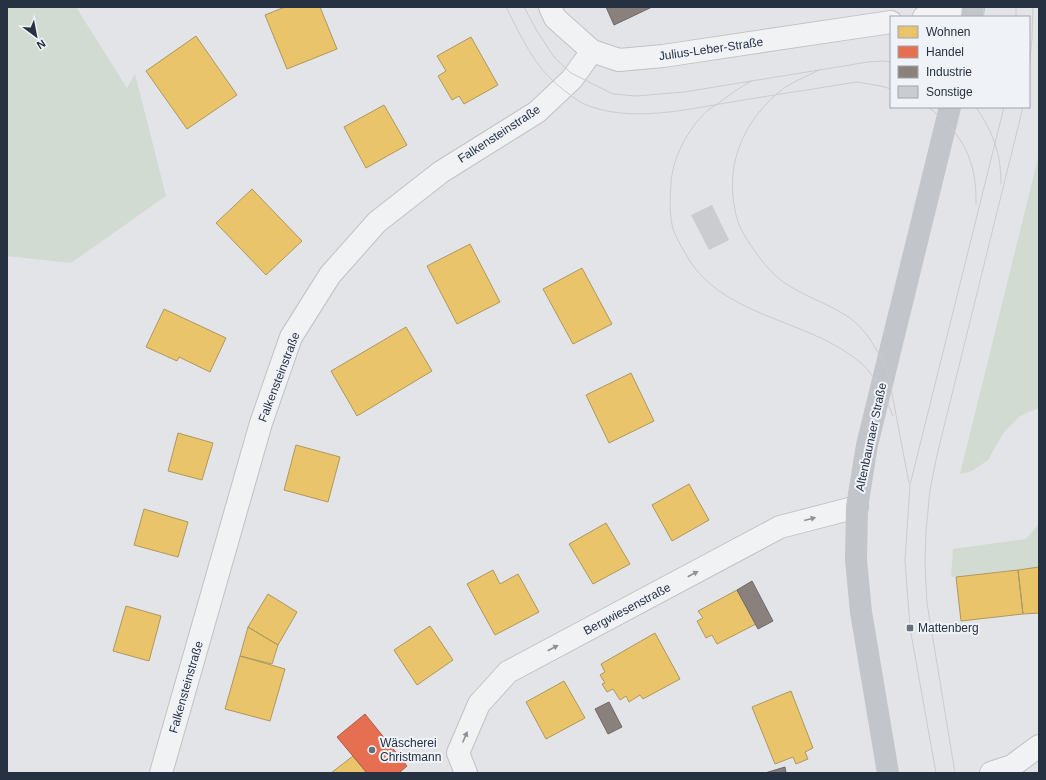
<svg xmlns="http://www.w3.org/2000/svg" width="1046" height="780" viewBox="0 0 1046 780" font-family="Arial,sans-serif">
  <style>
    .green { fill: #d2dbd1 }
    .homes { fill: #e9c46a; stroke: #ae985e }
    .shops { fill: #e76f51; stroke: #ad5c4c }
    .industry { fill: #8a817c; stroke: #6c696b }
    .building { fill: #cacccf }
    .lines { fill: none; stroke-linecap: round; stroke-linejoin: round }
    .minor-casing { stroke: #c0c2c5; stroke-width: 24 }
    .minor { stroke: #f1f2f3; stroke-width: 22 }
    .secondary { stroke: #c2c5c9; stroke-width: 22 }
    .tram { stroke: #caccce; stroke-width: 1 }
    .oneway { fill: #8c929a }
    .poi-dot { fill: #68707c; stroke: #eff2f7; stroke-width: 1.5 }
    .labels { text-anchor: middle; dominant-baseline: central; stroke-width: 4; stroke-linejoin: round; paint-order: stroke }
    .street-label { font-size: 12px; fill: #263142; stroke: #eff2f7 }
    .poi-label { font-size: 12px; fill: #263142; stroke: #eff2f7; text-anchor: start }
  </style>
  <rect width="100%" height="100%" fill="#e2e4e7"/>
  <!-- green -->
  <path class="green" d="M 7,7 L 76,7 L 127,88 L 135,74 L 166,196 L 71,263 L 7,256 Z
    M 1039,154 L 1039,408 L 1020,416 L 1004,432 L 988,460 L 972,471 L 960,474 Z
    M 1039,524 L 1039,567 L 951,577 L 953,549 L 1026,539 Z"/>
  <!-- homes -->
  <path class="homes" d="M 285,7 L 320,7 L 337,49 L 287,69 L 265,15 Z
    M 196,36 L 237,95 L 187,129 L 146,71 Z
    M 471,37 L 498,85 L 464,104 L 459,96 L 452,100 L 438,76 L 446,71 L 437,56 Z
    M 384,105 L 407,145 L 366,168 L 344,127 Z
    M 252,189 L 302,241 L 266,275 L 216,223 Z
    M 470,244 L 500,302 L 457,324 L 427,266 Z
    M 582,268 L 612,324 L 573,344 L 543,289 Z
    M 164,309 L 226,338 L 210,372 L 179,357 L 177,361 L 146,347 Z
    M 406,327 L 432,371 L 357,416 L 331,371 Z
    M 631,373 L 654,421 L 609,443 L 586,395 Z
    M 178,433 L 213,443 L 202,480 L 168,471 Z
    M 296,445 L 340,457 L 328,502 L 284,490 Z
    M 689,484 L 709,520 L 672,541 L 652,505 Z
    M 144,509 L 188,522 L 178,557 L 134,545 Z
    M 606,523 L 630,564 L 593,584 L 569,544 Z
    M 1039,567 L 1039,613 L 1023,614 L 1018,570 Z
    M 493,570 L 500,584 L 518,574 L 539,612 L 495,635 L 467,584 Z
    M 1018,570 L 1023,614 L 961,621 L 956,577 Z
    M 737,590 L 756,624 L 717,644 L 712,635 L 706,638 L 697,621 L 703,618 L 698,611 Z
    M 268,594 L 297,612 L 278,645 L 248,627 Z
    M 126,606 L 161,616 L 149,661 L 113,651 Z
    M 430,626 L 453,660 L 417,685 L 394,650 Z
    M 248,627 L 278,645 L 272,664 L 240,656 Z
    M 655,633 L 680,679 L 643,699 L 640,695 L 629,702 L 626,696 L 620,700 L 613,689 L 607,692 L 602,684 L 605,683 L 600,675 L 605,672 L 601,664 Z
    M 240,656 L 285,669 L 270,721 L 225,709 Z
    M 564,681 L 585,718 L 546,739 L 526,702 Z
    M 791,691 L 813,748 L 805,752 L 808,759 L 796,764 L 793,757 L 775,764 L 752,707 Z
    M 353,756 L 367,773 L 331,773 Z"/>
  <!-- shops -->
  <path class="shops" d="M 365,714 L 407,766 L 399,773 L 367,773 L 337,737 Z"/>
  <!-- industry -->
  <path class="industry" d="M 606,7 L 652,7 L 614,25 Z
    M 752,581 L 773,621 L 758,629 L 737,590 Z
    M 609,702 L 622,727 L 608,734 L 595,709 Z
    M 785,767 L 786,773 L 765,773 Z"/>
  <!-- building -->
  <path class="building" d="M 712,205 L 729,240 L 709,250 L 691,215 Z"/>
  <g class="lines">
    <defs>
      <path id="minor" d="M 550,7 L 555,18 L 592,51 L 619,60 L 663,56 L 891,22
        M 924,17 L 973,9
        M 161,773 L 261,423 L 291,337 L 330,275 L 377,222 L 441,172 L 537,112 L 572,79 L 592,51
        M 466,773 L 458,753 L 479,704 L 508,672 L 780,527 L 857,507
        M 991,773 L 1012,766 L 1039,746"/>
    </defs>
    <!-- minor casing -->
    <use href="#minor" class="minor-casing"/>
    <!-- minor -->
    <use href="#minor" class="minor"/>
    <!-- secondary -->
    <path class="secondary" d="M 972,17 L 973,7
      M 888,773 L 861,612 L 856,560 L 857,507 L 867,445 L 950,107"/>
    <!-- tram -->
    <path class="tram" d="M 506,7 C 524,42 536,71 569,94 C 573,97 577,100 582,103 C 629,125 693,108 743,100 C 781,94 819,88 857,82 L 881,86 L 891,89
      M 524,7 L 537,31 L 554,57 L 571,73 L 613,94 L 637,96 L 684,92 L 868,62 L 883,61 L 891,62
      M 1016,17 L 1016,7
      M 1029,69 L 1032,39 L 1033,7
      M 819,70 C 808,76 794,81 784,88 C 741,121 722,170 738,222 C 741,233 763,264 772,272 C 782,283 796,290 810,297 C 821,302 832,307 842,313 C 866,326 880,353 889,378 L 909,483
      M 751,81 C 739,88 728,96 716,105 C 711,108 706,111 702,116 C 686,133 672,160 671,184 C 670,199 669,217 674,232 C 677,238 680,245 684,251 C 718,319 809,317 862,364 C 877,378 885,397 893,416
      M 928,107 C 963,133 977,161 976,204
      M 976,107 C 993,133 1001,152 1001,184
      M 936,773 L 910,628 L 905,560 L 910,485 L 1004,107
      M 955,773 L 927,603 L 925,565 L 926,531 L 930,490 L 937,455 L 1023,107"/>
  </g>
  <!-- one-way arrows -->
  <defs><path id="oneway-solid" d="M-6-.8H1V-3.2L6.5 0L1 3.2V.8H-6Z"/></defs>
  <g class="oneway">
    <use href="#oneway-solid" transform="translate(810 519) rotate(-15)"/>
    <use href="#oneway-solid" transform="translate(693 574) rotate(-28)"/>
    <use href="#oneway-solid" transform="translate(553 648) rotate(-28)"/>
    <use href="#oneway-solid" transform="translate(465 737) rotate(-67)"/>
  </g>
  <!-- markers -->
  <g class="poi-dot">
    <rect x="906" y="624" width="8" height="8" rx="2"/>
    <circle cx="372" cy="750" r="4"/>
  </g>
  <g class="labels">
    <!-- street labels -->
    <g class="street-label">
      <text transform="translate(711 49) rotate(-8)">Julius-Leber-Straße</text>
      <text transform="translate(499 134) rotate(-33)">Falkensteinstraße</text>
      <text transform="translate(279 377) rotate(-69)">Falkensteinstraße</text>
      <text transform="translate(871 437) rotate(-78)">Altenbaunaer Straße</text>
      <text transform="translate(627 609) rotate(-28)">Bergwiesenstraße</text>
      <text transform="translate(186 687) rotate(-74)">Falkensteinstraße</text>
    </g>
    <!-- poi labels -->
    <g class="poi-label">
      <text x="918" y="628">Mattenberg</text>
      <text x="380" y="743">Wäscherei<tspan x="380" dy="14">Christmann</tspan></text>
    </g>
  </g>
  <!-- border -->
  <rect width="1046" height="780" fill="none" stroke="#263142" stroke-width="16"/>
  <!-- legend -->
  <rect x="890" y="16" width="140" height="92" fill="#eff2f7" stroke="#9fa5af"/>
  <rect x="898" y="26" width="20" height="12" fill="#e9c46a" stroke="#9fa5af"/>
  <text x="926" y="36" font-size="12" fill="#263142">Wohnen</text>
  <rect x="898" y="46" width="20" height="12" fill="#e76f51" stroke="#9fa5af"/>
  <text x="926" y="56" font-size="12" fill="#263142">Handel</text>
  <rect x="898" y="66" width="20" height="12" fill="#8a817c" stroke="#9fa5af"/>
  <text x="926" y="76" font-size="12" fill="#263142">Industrie</text>
  <rect x="898" y="86" width="20" height="12" fill="#cacccf" stroke="#9fa5af"/>
  <text x="926" y="96" font-size="12" fill="#263142">Sonstige</text>
  <!-- north arrow -->
  <g transform="translate(36 36) rotate(148)" stroke="#eff2f7" stroke-width="3" paint-order="stroke">
  <path d="M0-3L7 15L0 10L-7 15Z" fill="#263142"/>
  <text y="-6" font-size="11" font-weight="bold" text-anchor="middle" fill="#263142">N</text>
  </g>
</svg>
